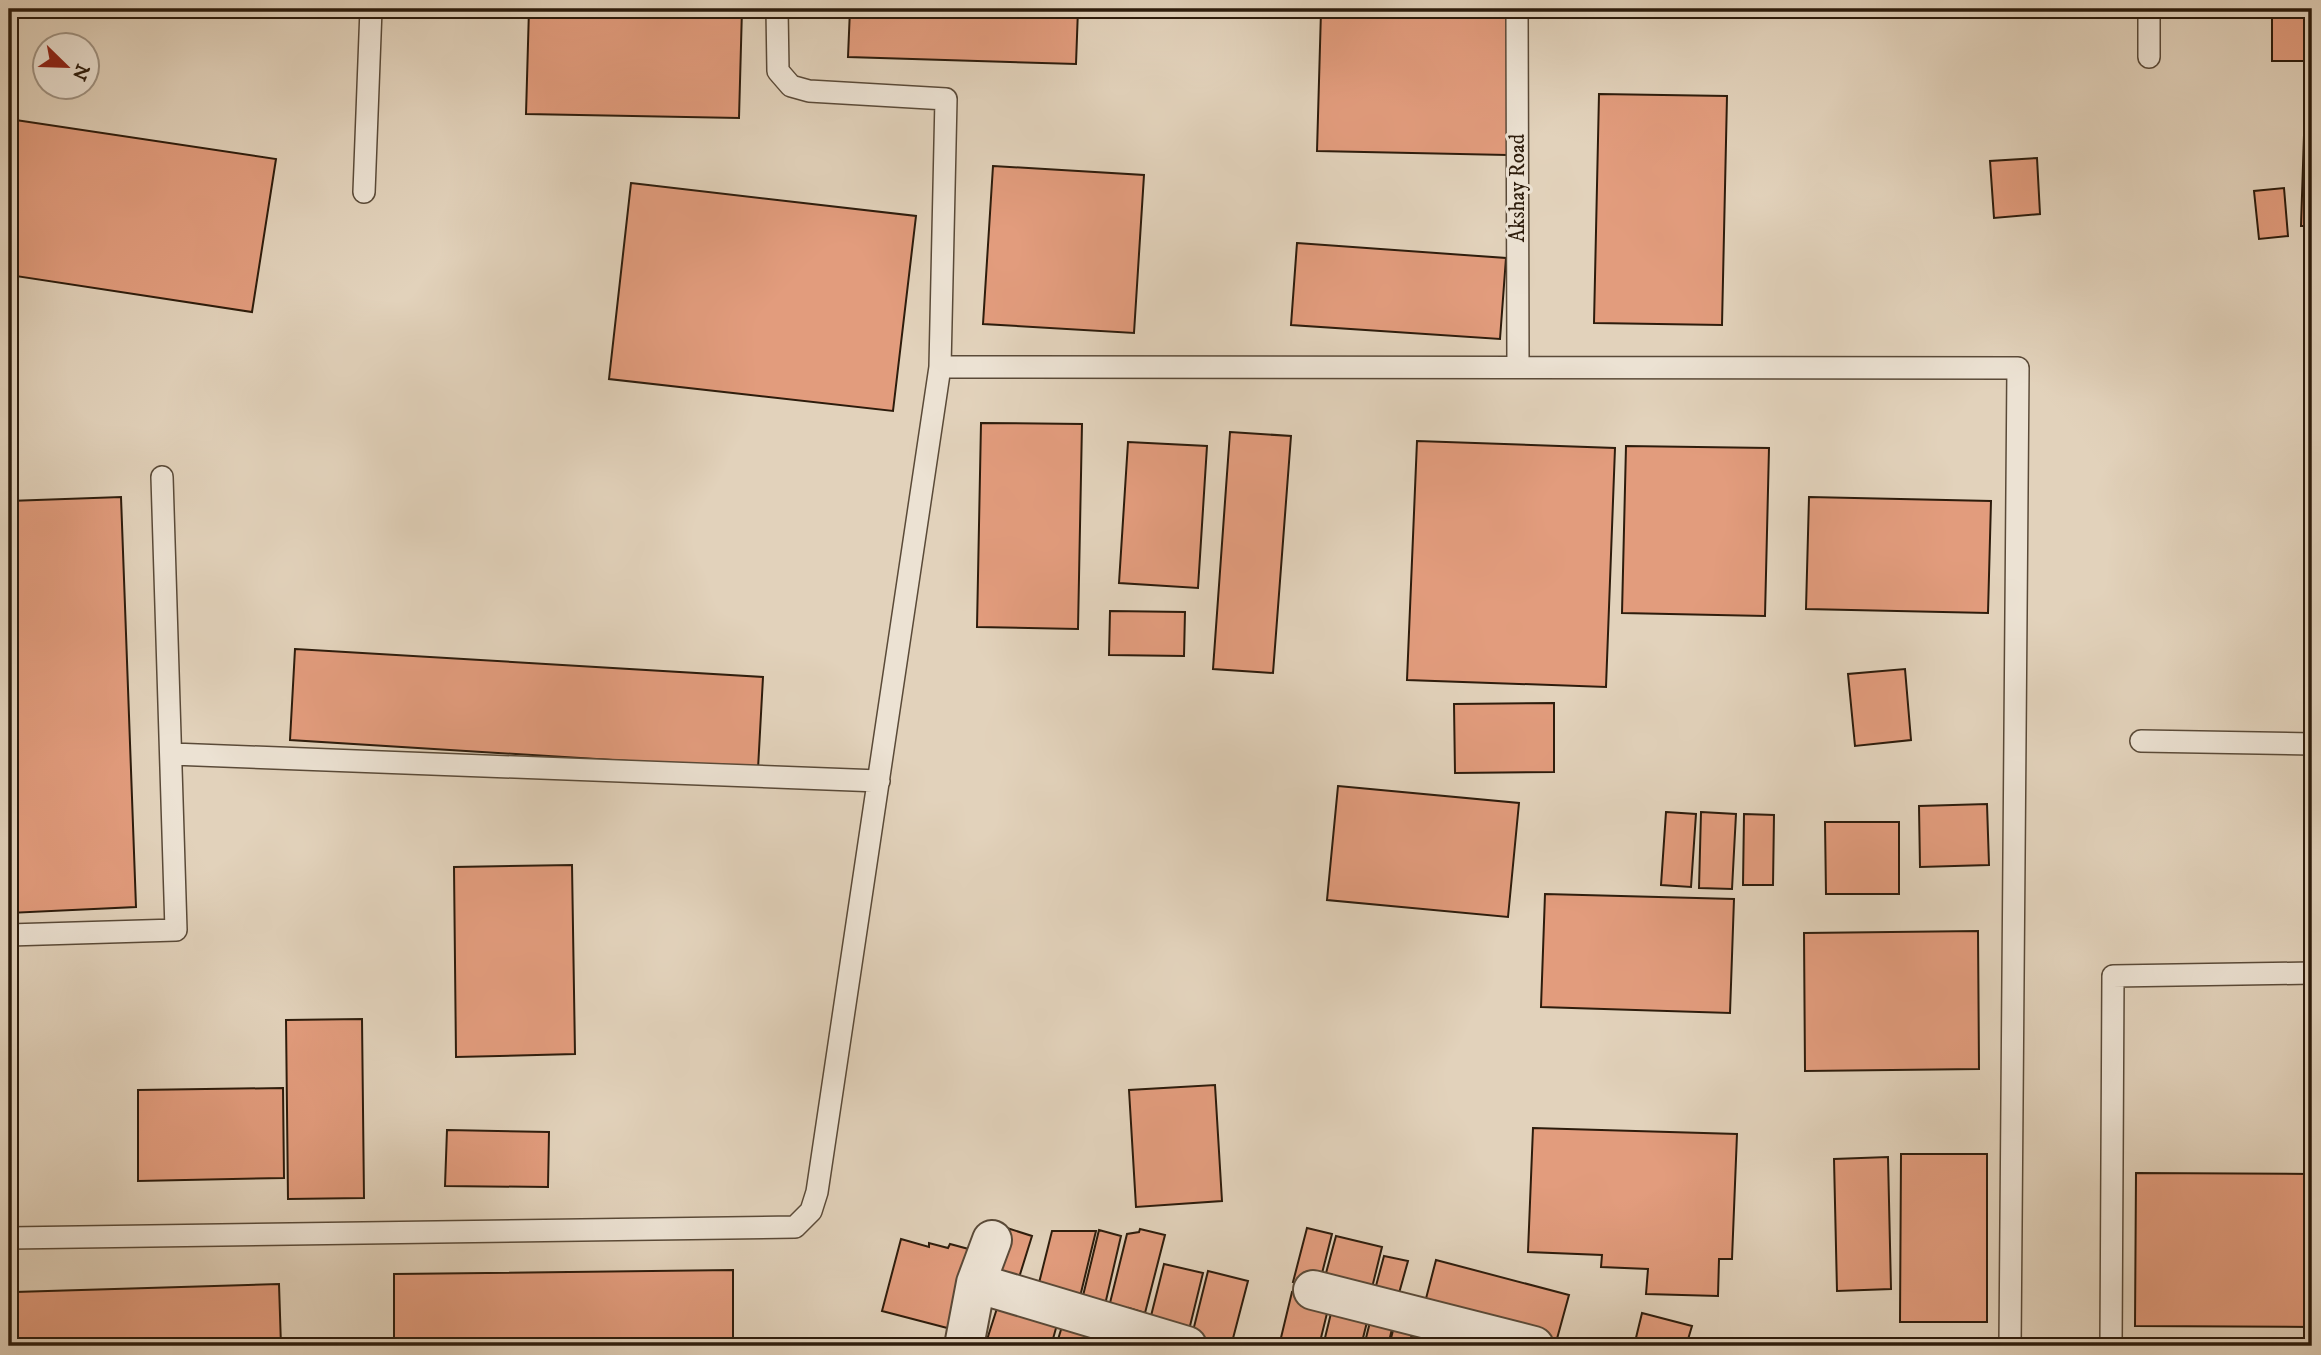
<svg xmlns="http://www.w3.org/2000/svg" width="2321" height="1355" viewBox="0 0 2321 1355" font-family="'IM FELL DW Pica',serif">
  <style>
    .building { fill: #e29c7d; stroke: #2d1c0c; stroke-width: 2 }
    .lines { fill: none; stroke-linecap: round; stroke-linejoin: round }
    .service-casing { stroke: #5a4a38; stroke-width: 24 }
    .minor-casing { stroke: #5a4a38; stroke-width: 42 }
    .service { stroke: #ece2d3; stroke-width: 21 }
    .minor { stroke: #ece2d3; stroke-width: 38 }
    .labels { text-anchor: middle; dominant-baseline: central; stroke-width: 6; stroke-linejoin: round; paint-order: stroke }
    .street-label { font-size: 21px; fill: #2d1c0c; stroke: #ece2d3 }
  </style>
  <rect width="100%" height="100%" fill="#e2d2bb"/>
  <filter id="stains"><feTurbulence type="fractalNoise" baseFrequency=".00286" numOctaves="4"/><feColorMatrix values="0 0 0 0 .2 0 0 0 0 .09 0 0 0 0 .02 0 0 0 .5 -.17"/></filter>
  <radialGradient id="worn" r=".72"><stop offset=".6" stop-color="#630" stop-opacity="0"/><stop offset="1" stop-color="#630" stop-opacity=".3"/></radialGradient>
  <!-- building -->
  <path class="building" d="M 529,9 L 742,9 L 739,118 L 526,114 Z
    M 850,9 L 1078,9 L 1076,64 L 848,57 Z
    M 2272,9 L 2312,9 L 2312,61 L 2272,61 Z
    M 1321,11 L 1511,16 L 1507,155 L 1317,151 Z
    M 1599,94 L 1727,96 L 1722,325 L 1594,323 Z
    M 2305,105 L 2312,105 L 2312,226 L 2301,226 Z
    M 9,119 L 276,159 L 252,312 L 9,275 Z
    M 2037,158 L 2040,214 L 1994,218 L 1990,161 Z
    M 993,166 L 1144,175 L 1134,333 L 983,324 Z
    M 631,183 L 916,216 L 893,411 L 609,379 Z
    M 2284,188 L 2288,236 L 2259,239 L 2254,191 Z
    M 1297,243 L 1506,258 L 1500,339 L 1291,325 Z
    M 981,423 L 1082,424 L 1078,629 L 977,627 Z
    M 1230,432 L 1291,436 L 1273,673 L 1213,669 Z
    M 1417,441 L 1615,448 L 1606,687 L 1407,680 Z
    M 1128,442 L 1207,446 L 1198,588 L 1119,583 Z
    M 1626,446 L 1769,448 L 1765,616 L 1622,613 Z
    M 121,497 L 136,907 L 9,913 L 9,501 Z
    M 1809,497 L 1991,501 L 1988,613 L 1806,609 Z
    M 1110,611 L 1185,612 L 1184,656 L 1109,655 Z
    M 295,649 L 763,677 L 758,769 L 290,740 Z
    M 1905,669 L 1911,740 L 1855,746 L 1848,674 Z
    M 1554,703 L 1554,772 L 1455,773 L 1454,704 Z
    M 1338,786 L 1519,803 L 1508,917 L 1327,900 Z
    M 1987,804 L 1989,865 L 1920,867 L 1919,806 Z
    M 1666,812 L 1696,814 L 1691,887 L 1661,885 Z
    M 1701,812 L 1736,814 L 1732,889 L 1699,888 Z
    M 1744,814 L 1774,815 L 1773,885 L 1743,885 Z
    M 1825,822 L 1899,822 L 1899,894 L 1826,894 Z
    M 572,865 L 575,1054 L 456,1057 L 454,867 Z
    M 1545,894 L 1734,899 L 1730,1013 L 1541,1007 Z
    M 1978,931 L 1979,1069 L 1805,1071 L 1804,933 Z
    M 362,1019 L 364,1198 L 288,1199 L 286,1020 Z
    M 1215,1085 L 1222,1201 L 1136,1207 L 1129,1090 Z
    M 283,1088 L 284,1178 L 138,1181 L 138,1090 Z
    M 1533,1128 L 1737,1134 L 1732,1259 L 1719,1259 L 1718,1296 L 1646,1294 L 1648,1269 L 1601,1267 L 1602,1255 L 1528,1252 Z
    M 447,1130 L 549,1132 L 548,1187 L 445,1186 Z
    M 1901,1154 L 1987,1154 L 1987,1322 L 1900,1322 Z
    M 1888,1157 L 1891,1289 L 1837,1291 L 1834,1159 Z
    M 2136,1173 L 2312,1174 L 2312,1327 L 2135,1326 Z
    M 1004,1227 L 1032,1236 L 1017,1284 L 989,1275 Z
    M 1307,1228 L 1332,1234 L 1318,1289 L 1293,1282 Z
    M 1140,1229 L 1165,1235 L 1145,1313 L 1129,1308 L 1127,1315 L 1108,1311 L 1127,1234 L 1139,1232 Z
    M 1099,1230 L 1121,1236 L 1104,1309 L 1081,1304 Z
    M 1052,1231 L 1096,1231 L 1078,1305 L 1036,1295 Z
    M 1336,1236 L 1382,1247 L 1369,1300 L 1322,1288 Z
    M 901,1239 L 929,1247 L 929,1243 L 948,1248 L 950,1244 L 976,1251 L 955,1330 L 882,1311 Z
    M 1384,1256 L 1408,1261 L 1396,1304 L 1373,1297 Z
    M 1436,1260 L 1569,1295 L 1555,1346 L 1544,1346 L 1422,1314 Z
    M 1164,1264 L 1203,1273 L 1189,1330 L 1150,1320 Z
    M 733,1270 L 733,1346 L 394,1346 L 394,1274 Z
    M 1208,1271 L 1248,1281 L 1231,1346 L 1192,1335 Z
    M 279,1284 L 281,1346 L 16,1346 L 15,1292 Z
    M 1292,1292 L 1330,1301 L 1319,1346 L 1279,1346 Z
    M 1334,1301 L 1370,1310 L 1361,1346 L 1323,1346 Z
    M 999,1302 L 1058,1321 L 1051,1346 L 985,1346 Z
    M 1373,1310 L 1395,1316 L 1388,1346 L 1364,1346 Z
    M 1642,1313 L 1692,1326 L 1686,1346 L 1634,1346 Z
    M 1397,1315 L 1415,1321 L 1409,1346 L 1389,1346 Z
    M 1064,1320 L 1109,1334 L 1105,1346 L 1056,1346 Z
    M 1417,1322 L 1456,1331 L 1452,1346 L 1411,1346 Z
    M 1783,1343 L 1901,1346 L 1783,1346 Z"/>
  <g class="lines">
    <defs>
      <path id="service" d="M 777,9 L 778,71 L 791,86 L 809,91 L 946,99 L 940,367
        M 1517,9 L 1518,367
        M 2149,57 L 2149,9
        M 364,192 L 371,9
        M 2141,741 L 2312,744
        M 172,754 L 879,781
        M 9,935 L 176,930 L 162,477
        M 9,1238 L 795,1227 L 811,1211 L 817,1192 L 940,367 L 2018,368 L 2010,1346
        M 2111,1346 L 2113,976 L 2312,973"/>
      <path id="minor" d="M 976,1283 L 1187,1346
        M 1313,1290 L 1534,1346
        M 964,1346 L 976,1283 L 992,1240"/>
    </defs>
    <!-- service casing -->
    <use href="#service" class="service-casing"/>
    <!-- minor casing -->
    <use href="#minor" class="minor-casing"/>
    <!-- service -->
    <use href="#service" class="service"/>
    <!-- minor -->
    <use href="#minor" class="minor"/>
  </g>
  <g class="labels">
    <!-- street labels -->
    <g class="street-label">
      <text transform="translate(1518 188) rotate(-90)">Akshay Road</text>
    </g>
  </g>
  <!-- margin -->
  <rect width="2321" height="1355" fill="none" stroke="#e2d2bb" stroke-width="35"/>
  <rect x="10" y="10" width="2300" height="1334" fill="none" stroke="#2d1c0c" stroke-width="3.5"/>
  <rect x="18" y="18" width="2286" height="1320" fill="none" stroke="#2d1c0c" stroke-width="2"/>
  <!-- north arrow -->
  <g transform="translate(66 66) rotate(113)"><circle r="33" fill="#ece2d3" stroke="#a09383" stroke-width="2"/>
  <path d="M0-5L12 26L0 18L-12 26Z" fill="#8f2418"/>
  <text y="-10" font-size="19" font-weight="bold" text-anchor="middle" fill="#2d1c0c">N</text>
  </g>
  <rect width="100%" height="100%" filter="url(#stains)"/>
  <rect width="100%" height="100%" fill="url(#worn)"/>
</svg>
